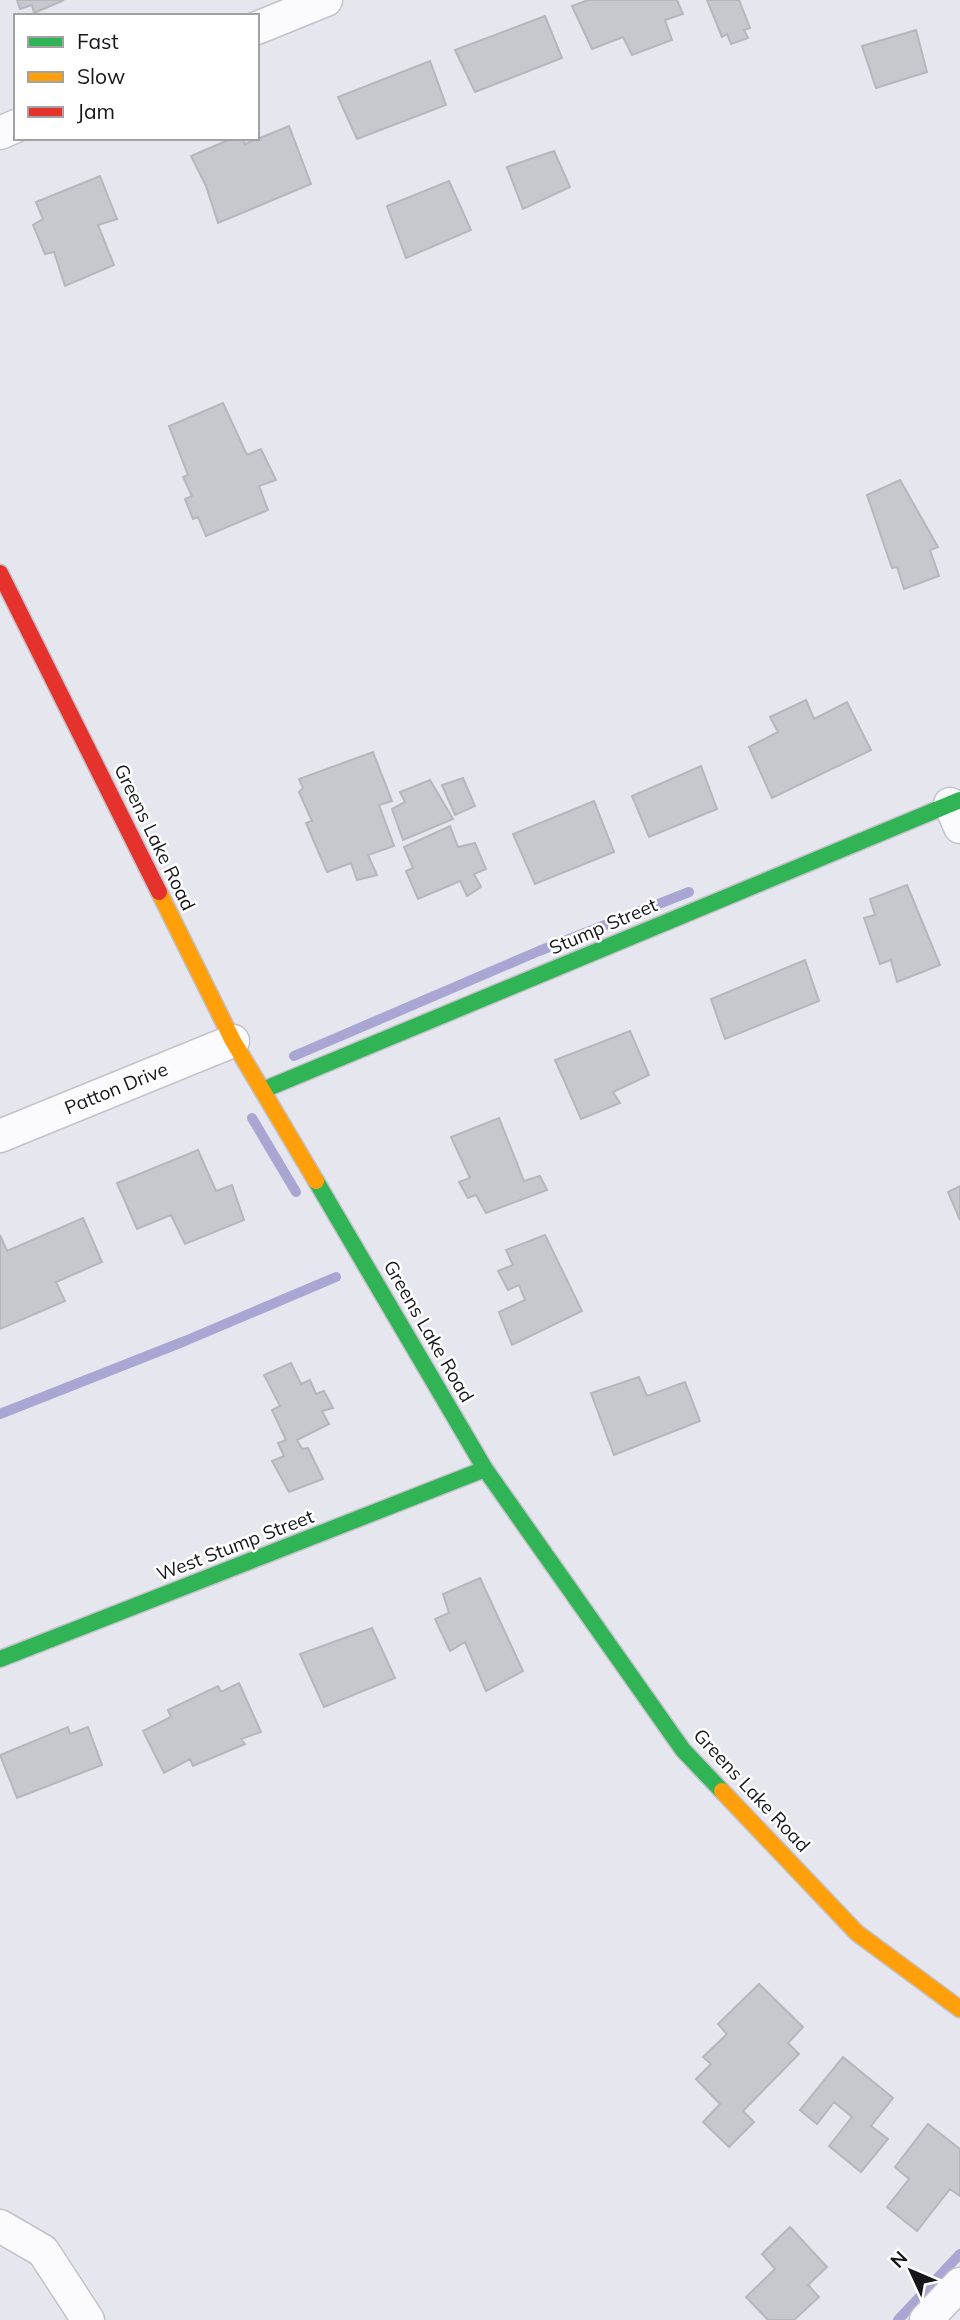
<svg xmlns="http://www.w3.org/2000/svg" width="960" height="2320" viewBox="0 0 960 2320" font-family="Mulish,sans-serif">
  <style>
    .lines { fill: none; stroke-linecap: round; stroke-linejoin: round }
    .stream { stroke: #a9a6d4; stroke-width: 10 }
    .building { fill: #c7c7ce; stroke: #b6b6bd; stroke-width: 2 }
    .street-casing { stroke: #c3c2ca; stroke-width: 35 }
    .fast-casing { stroke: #c3c2ca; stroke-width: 19 }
    .slow-casing { stroke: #c3c2ca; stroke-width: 19 }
    .jam-casing { stroke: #c3c2ca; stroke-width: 19 }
    .street { stroke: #fbfbfd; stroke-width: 32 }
    .fast { stroke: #30b455; stroke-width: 16 }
    .slow { stroke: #ff9f0a; stroke-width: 16 }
    .jam { stroke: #e5322d; stroke-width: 16 }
    .labels { text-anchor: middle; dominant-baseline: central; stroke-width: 5; stroke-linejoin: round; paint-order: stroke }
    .street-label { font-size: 19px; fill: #16161b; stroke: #fff }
  </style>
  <rect width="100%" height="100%" fill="#e6e6ef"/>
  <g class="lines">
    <!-- stream -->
    <path class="stream" d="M 294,1056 L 539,951 L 689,892
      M 252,1118 L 296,1192
      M 0,1414 L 185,1341 L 336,1277
      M 898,2320 L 960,2254"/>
  </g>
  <!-- building -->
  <path class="building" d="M 17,0 L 64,0 L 34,13 L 32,5 L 20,9 Z
    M 588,0 L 677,0 L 683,14 L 665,20 L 672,40 L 632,55 L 623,37 L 592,49 L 572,6 Z
    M 707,0 L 739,0 L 750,28 L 744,30 L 748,38 L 731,44 L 727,34 L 722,37 Z
    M 545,16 L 562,58 L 475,92 L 455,50 Z
    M 916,30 L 927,72 L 876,88 L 862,46 Z
    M 430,61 L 446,105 L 357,139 L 338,97 Z
    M 289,126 L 311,184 L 218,223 L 206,186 L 191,156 L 233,138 L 242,138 L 245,144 Z
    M 554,151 L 570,187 L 523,209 L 507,167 Z
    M 100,176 L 117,219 L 98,225 L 114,265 L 65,286 L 54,252 L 45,254 L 33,225 L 43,219 L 36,202 Z
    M 449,181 L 471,230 L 406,258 L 387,206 Z
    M 223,403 L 247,455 L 261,449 L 276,480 L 259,486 L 268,510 L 206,536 L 198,517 L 193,519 L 185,499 L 192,496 L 183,477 L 188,475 L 169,426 Z
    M 900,480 L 938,547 L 930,550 L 939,576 L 904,589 L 897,567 L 892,568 L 867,495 Z
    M 806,700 L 814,719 L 847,702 L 871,750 L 772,798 L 749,747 L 778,732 L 770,717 Z
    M 373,752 L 392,801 L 379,805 L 394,846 L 368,855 L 377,875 L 357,880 L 351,863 L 327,872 L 306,823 L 312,821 L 299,792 L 303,788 L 299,779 Z
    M 701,766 L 717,809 L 649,837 L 632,796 Z
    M 463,778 L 475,806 L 455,815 L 442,785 Z
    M 430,780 L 453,819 L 403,840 L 392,809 L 405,802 L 400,792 Z
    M 594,801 L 614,852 L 535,884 L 513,834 Z
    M 450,826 L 458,847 L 475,843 L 486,869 L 474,874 L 481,887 L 467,896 L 460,881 L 418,899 L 406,871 L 413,868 L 404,847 Z
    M 907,885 L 940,965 L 897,982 L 891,960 L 880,964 L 864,918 L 875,915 L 870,899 Z
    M 805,960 L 819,1001 L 725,1039 L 711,999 Z
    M 630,1031 L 649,1075 L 613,1092 L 620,1103 L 581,1119 L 555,1060 Z
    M 499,1118 L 524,1181 L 540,1176 L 547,1190 L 486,1213 L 476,1195 L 468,1198 L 459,1182 L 470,1178 L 451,1137 Z
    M 198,1150 L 216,1191 L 232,1185 L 244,1220 L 185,1244 L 171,1215 L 137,1229 L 117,1183 Z
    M 960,1186 L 960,1220 L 948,1192 Z
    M 83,1218 L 102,1262 L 56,1282 L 65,1301 L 0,1329 L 0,1235 L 7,1251 Z
    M 545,1235 L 582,1311 L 512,1345 L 499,1312 L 525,1300 L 519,1285 L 508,1290 L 498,1271 L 513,1265 L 506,1250 Z
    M 291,1363 L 301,1384 L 310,1380 L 316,1394 L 324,1391 L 333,1408 L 322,1411 L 329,1424 L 297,1440 L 302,1449 L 308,1448 L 323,1479 L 289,1492 L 272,1461 L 284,1456 L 278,1443 L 286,1440 L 272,1410 L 280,1406 L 264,1375 Z
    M 639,1377 L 647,1396 L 685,1382 L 700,1421 L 614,1455 L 591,1393 Z
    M 480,1578 L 523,1671 L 486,1691 L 465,1642 L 450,1651 L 435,1619 L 449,1613 L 443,1594 Z
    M 372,1628 L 395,1678 L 324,1707 L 300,1654 Z
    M 239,1683 L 261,1732 L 241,1739 L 245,1744 L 193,1766 L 190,1759 L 164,1773 L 143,1731 L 171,1717 L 168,1710 L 218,1686 L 221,1692 Z
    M 68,1727 L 70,1734 L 88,1727 L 102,1765 L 17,1798 L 0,1755 Z
    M 759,1984 L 803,2027 L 788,2043 L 799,2054 L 743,2111 L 754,2122 L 729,2147 L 703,2122 L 720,2104 L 696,2079 L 711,2064 L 703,2057 L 727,2034 L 718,2024 Z
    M 843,2057 L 893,2098 L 871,2126 L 888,2139 L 861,2172 L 829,2146 L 852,2117 L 834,2102 L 817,2124 L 800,2110 Z
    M 928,2124 L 960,2149 L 960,2196 L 950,2189 L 917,2231 L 887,2207 L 909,2179 L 895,2167 Z
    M 790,2227 L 827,2267 L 808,2285 L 819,2297 L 794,2320 L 768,2320 L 746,2297 L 775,2269 L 762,2254 Z"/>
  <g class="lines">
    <defs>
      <path id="street" d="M 257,28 L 326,0
        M 0,133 L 16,126
        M 950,804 L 960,827
        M 0,1136 L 233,1041
        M 0,2226 L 43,2251 L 88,2320
        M 926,2320 L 960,2284"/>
      <path id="fast" d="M 263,1090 L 960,800
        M 316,1181 L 485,1469 L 683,1750 L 722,1791
        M 0,1659 L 485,1469"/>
      <path id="slow" d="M 159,892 L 233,1041 L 316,1181
        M 722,1791 L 857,1933 L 960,2009"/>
      <path id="jam" d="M 0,573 L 159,892"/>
    </defs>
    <!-- street casing -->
    <use href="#street" class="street-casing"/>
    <!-- fast casing -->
    <use href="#fast" class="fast-casing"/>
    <!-- slow casing -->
    <use href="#slow" class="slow-casing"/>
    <!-- jam casing -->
    <use href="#jam" class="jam-casing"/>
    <!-- street -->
    <use href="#street" class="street"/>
    <!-- fast -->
    <use href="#fast" class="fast"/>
    <!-- slow -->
    <use href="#slow" class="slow"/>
    <!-- jam -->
    <use href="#jam" class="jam"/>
  </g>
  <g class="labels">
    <!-- street labels -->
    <g class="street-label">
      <text transform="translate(155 837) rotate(64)">Greens Lake Road</text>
      <text transform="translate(603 926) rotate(-23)">Stump Street</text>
      <text transform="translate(116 1088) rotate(-22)">Patton Drive</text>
      <text transform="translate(429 1331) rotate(60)">Greens Lake Road</text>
      <text transform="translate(235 1545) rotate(-21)">West Stump Street</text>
      <text transform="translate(752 1790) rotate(47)">Greens Lake Road</text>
    </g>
  </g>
  <!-- legend -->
  <rect x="14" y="14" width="245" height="126" fill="#ffffff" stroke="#a2a2a4" stroke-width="2"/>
  <rect x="28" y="37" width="35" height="10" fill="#30b455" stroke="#a2a2a4" stroke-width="2"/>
  <text x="77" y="49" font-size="21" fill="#16161b">Fast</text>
  <rect x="28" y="72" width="35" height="10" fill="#ff9f0a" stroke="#a2a2a4" stroke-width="2"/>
  <text x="77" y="84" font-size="21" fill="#16161b">Slow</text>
  <rect x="28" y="107" width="35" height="10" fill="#e5322d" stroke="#a2a2a4" stroke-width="2"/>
  <text x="77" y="119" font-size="21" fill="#16161b">Jam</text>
  <!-- north arrow -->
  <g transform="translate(911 2271) rotate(314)" stroke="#ffffff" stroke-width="5" paint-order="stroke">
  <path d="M0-5L12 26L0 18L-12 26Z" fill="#16161b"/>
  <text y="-10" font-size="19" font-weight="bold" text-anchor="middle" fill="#16161b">N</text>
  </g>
</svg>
